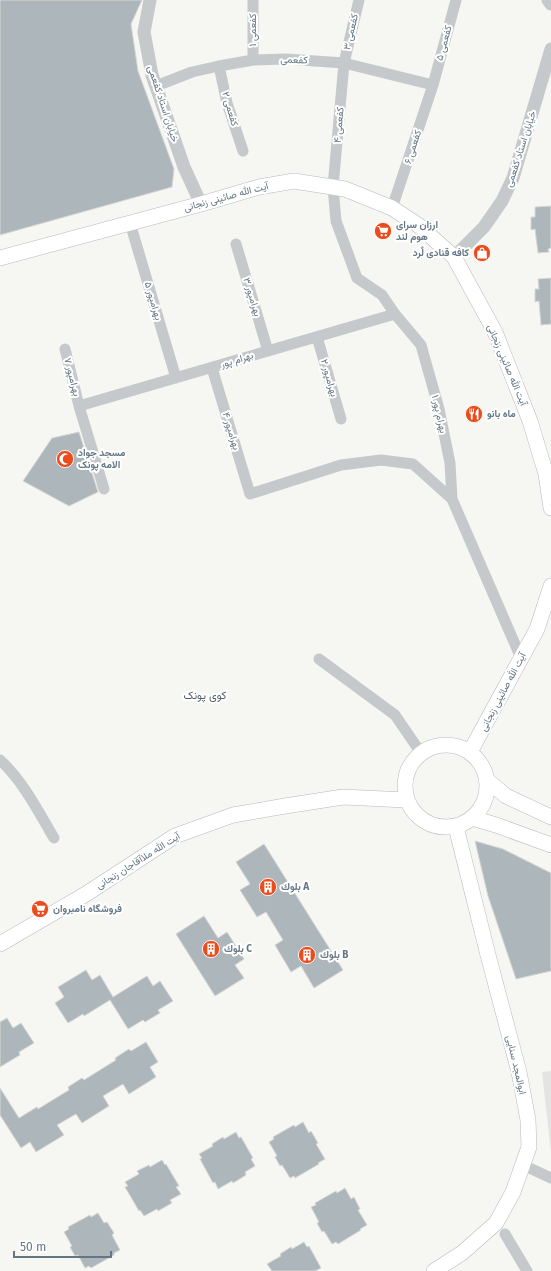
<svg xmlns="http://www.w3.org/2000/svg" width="551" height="1271" viewBox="0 0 551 1271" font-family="'Fira Sans',Vazirmatn,sans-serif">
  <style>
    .built { fill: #e4e5e3 }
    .building { fill: #adb6bb; stroke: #d7d7d5 }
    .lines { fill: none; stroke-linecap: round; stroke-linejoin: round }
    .secondary-casing { stroke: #b5bbbf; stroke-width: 16 }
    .minor { stroke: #c5c9cc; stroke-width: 11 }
    .tertiary { stroke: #c5c9cc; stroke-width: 13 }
    .secondary { stroke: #fff; stroke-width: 15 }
    .labels { text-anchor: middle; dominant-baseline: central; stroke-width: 4; stroke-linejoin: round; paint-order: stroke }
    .street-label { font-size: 10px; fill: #637685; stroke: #fff }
    .poi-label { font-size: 10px; font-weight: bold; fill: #637685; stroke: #fff; text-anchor: start }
    .neighbourhood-label { font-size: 11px; fill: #525f69; stroke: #fff }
  </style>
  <rect width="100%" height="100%" fill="#f6f6f2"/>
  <!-- built -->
  <path class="built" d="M 551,1071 L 551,1153 L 542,1072 Z"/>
  <!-- building -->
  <path class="building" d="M 0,0 L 142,0 L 131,24 L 138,71 L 174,169 L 172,187 L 0,235 Z
    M 551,206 L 551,248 L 548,249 L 549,252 L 538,253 L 535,229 L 531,230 L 531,217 L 535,217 L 535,207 Z
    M 551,278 L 551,324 L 541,325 L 539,301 L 535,302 L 535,289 L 539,289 L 538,279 Z
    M 79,432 L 98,492 L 69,506 L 23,481 L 52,438 Z
    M 475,841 L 503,849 L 551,873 L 551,971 L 516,979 L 488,896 Z
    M 264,844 L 343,970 L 314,988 L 301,966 L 291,972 L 275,945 L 283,940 L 266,912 L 257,917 L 240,890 L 250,884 L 236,862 Z
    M 204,916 L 218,938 L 227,932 L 244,959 L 235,965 L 244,978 L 215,996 L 176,934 Z
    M 86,970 L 92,980 L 100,975 L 113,997 L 147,976 L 153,986 L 160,981 L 173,1001 L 158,1010 L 160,1013 L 145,1022 L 143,1020 L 128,1029 L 110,1000 L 84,1016 L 83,1014 L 68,1023 L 55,1003 L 64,997 L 58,987 Z
    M 7,1018 L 13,1028 L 21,1023 L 34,1043 L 19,1052 L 20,1055 L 0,1067 L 0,1022 Z
    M 146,1042 L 158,1062 L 150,1067 L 156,1077 L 129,1094 L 123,1084 L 103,1096 L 109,1106 L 82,1123 L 76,1114 L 57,1125 L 64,1135 L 36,1152 L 30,1142 L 21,1148 L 0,1115 L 0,1088 L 19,1118 L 37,1107 L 38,1109 L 69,1090 L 68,1087 L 82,1078 L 84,1080 L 116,1060 L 115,1058 L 129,1049 L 131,1051 Z
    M 303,1122 L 309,1133 L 311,1131 L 318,1143 L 316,1144 L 325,1159 L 318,1163 L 319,1164 L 295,1178 L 294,1176 L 290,1178 L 282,1165 L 280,1166 L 275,1157 L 277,1156 L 269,1142 L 274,1139 L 273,1137 L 294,1125 L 295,1127 Z
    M 236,1132 L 239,1138 L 241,1137 L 253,1158 L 251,1159 L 255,1166 L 245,1172 L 246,1175 L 233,1183 L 232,1181 L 218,1189 L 215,1182 L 213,1183 L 200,1159 L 202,1158 L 199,1154 L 213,1146 L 212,1144 L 223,1137 L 224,1139 Z
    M 162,1160 L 165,1165 L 166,1164 L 179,1186 L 176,1187 L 181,1194 L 170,1200 L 172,1203 L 158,1211 L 157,1209 L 144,1216 L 140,1210 L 139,1211 L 125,1187 L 128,1186 L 125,1182 L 139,1174 L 137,1171 L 149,1165 L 150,1167 Z
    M 345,1188 L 351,1199 L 354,1197 L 360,1209 L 358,1210 L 367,1225 L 360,1229 L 361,1230 L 338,1244 L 336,1242 L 332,1244 L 324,1231 L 322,1232 L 317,1223 L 319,1222 L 311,1207 L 316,1205 L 315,1203 L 336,1191 L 337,1193 Z
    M 98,1213 L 104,1223 L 107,1222 L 114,1233 L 112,1235 L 120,1250 L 114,1253 L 114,1255 L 91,1268 L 89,1266 L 85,1268 L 78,1255 L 75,1256 L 70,1247 L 72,1246 L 64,1232 L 69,1229 L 68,1227 L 90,1215 L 91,1217 Z
    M 304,1242 L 307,1247 L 309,1246 L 321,1268 L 315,1271 L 272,1271 L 267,1264 L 281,1256 L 280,1254 L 291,1247 L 292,1249 Z"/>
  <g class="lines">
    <defs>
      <path id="secondary" d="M 0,258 L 201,204 L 259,187 L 294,181 L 345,189 L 392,208 L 418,225 L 454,257 L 495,332 L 530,421 L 546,474 L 551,508
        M405 786a41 41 0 1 1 82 0a41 41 0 1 1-82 0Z
        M 470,752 L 537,629 L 551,586
        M 487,780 L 506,796 L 551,817
        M 472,818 L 496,825 L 551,845
        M 0,944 L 86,894 L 175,836 L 233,815 L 285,806 L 343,797 L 406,800
        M 434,1271 L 462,1253 L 496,1223 L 513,1192 L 529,1147 L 528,1120 L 519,1072 L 488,955 L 456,827"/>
    </defs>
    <!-- secondary casing -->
    <use href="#secondary" class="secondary-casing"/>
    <!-- minor -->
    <path class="minor" d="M 359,0 L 344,63 L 333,187 L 336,221 L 357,278 L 382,295 L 395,314 L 421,345 L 439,409 L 450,463 L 452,499 L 521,658
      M 253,60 L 253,0
      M 219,66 L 227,103 L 243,151
      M 156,86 L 192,72 L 219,66 L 253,60 L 286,59 L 344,63 L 433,85
      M 392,208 L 433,85 L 456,0
      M 130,223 L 176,378
      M 236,244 L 268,351
      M 317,337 L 341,419
      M 65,349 L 79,406 L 104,489
      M 212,368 L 250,494 L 341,465 L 381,460 L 413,464 L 452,499
      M 79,406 L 395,314
      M 319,659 L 395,715 L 421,753
      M 0,760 C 23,781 38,811 54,838
      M 523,1165 L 551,1178
      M 505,1234 L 527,1271"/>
    <!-- tertiary -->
    <path class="tertiary" d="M 150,0 L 144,32 L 152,75 L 184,167 L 201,204
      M 548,0 L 551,4
      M 454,257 L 484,227 L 502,201 L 513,178 L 551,49"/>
    <!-- secondary -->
    <use href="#secondary" class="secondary"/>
  </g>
  <!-- icons -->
  <defs>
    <symbol id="supermarket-disc" viewBox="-11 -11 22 22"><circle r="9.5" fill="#ec4b1c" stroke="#fff"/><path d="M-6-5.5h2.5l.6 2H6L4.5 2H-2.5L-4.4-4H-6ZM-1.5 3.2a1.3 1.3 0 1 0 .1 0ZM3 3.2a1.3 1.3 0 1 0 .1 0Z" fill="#fff"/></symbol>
    <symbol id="shop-disc" viewBox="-11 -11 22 22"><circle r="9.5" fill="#ec4b1c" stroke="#fff"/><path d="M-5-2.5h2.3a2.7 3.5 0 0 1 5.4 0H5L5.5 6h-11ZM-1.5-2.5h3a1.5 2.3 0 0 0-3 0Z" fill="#fff"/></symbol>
    <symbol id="restaurant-disc" viewBox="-11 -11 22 22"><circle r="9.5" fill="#ec4b1c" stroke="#fff"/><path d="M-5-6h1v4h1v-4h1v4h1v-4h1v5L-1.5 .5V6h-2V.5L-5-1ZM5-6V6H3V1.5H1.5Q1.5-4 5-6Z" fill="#fff"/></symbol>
    <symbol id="mosque-disc" viewBox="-11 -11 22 22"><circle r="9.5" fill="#ec4b1c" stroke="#fff"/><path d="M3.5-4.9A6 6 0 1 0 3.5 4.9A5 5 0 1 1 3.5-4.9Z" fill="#fff"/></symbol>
    <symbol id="building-disc" viewBox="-11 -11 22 22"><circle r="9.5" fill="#ec4b1c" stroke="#fff"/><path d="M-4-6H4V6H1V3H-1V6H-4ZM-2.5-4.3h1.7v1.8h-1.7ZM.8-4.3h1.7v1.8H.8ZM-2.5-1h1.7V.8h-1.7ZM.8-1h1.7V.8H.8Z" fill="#fff"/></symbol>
  </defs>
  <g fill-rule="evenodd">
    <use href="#supermarket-disc" x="373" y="221" width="20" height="20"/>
    <use href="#shop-disc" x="472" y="243" width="20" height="20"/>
    <use href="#restaurant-disc" x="464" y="404" width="20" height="20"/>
    <use href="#mosque-disc" x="55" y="449" width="20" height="20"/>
    <use href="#building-disc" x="258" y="877" width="20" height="20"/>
    <use href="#supermarket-disc" x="30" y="899" width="20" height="20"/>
    <use href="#building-disc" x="201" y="939" width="20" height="20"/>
    <use href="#building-disc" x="297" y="945" width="20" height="20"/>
  </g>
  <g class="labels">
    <!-- street labels -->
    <g class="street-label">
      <text transform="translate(253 30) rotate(-90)">کفعمی ۱</text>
      <text transform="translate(351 32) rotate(-77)">کفعمی ۳</text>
      <text transform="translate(444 43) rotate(-75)">کفعمی ۵</text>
      <text transform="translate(294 60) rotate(2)">کفعمی</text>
      <text transform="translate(163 104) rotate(72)">خیابان استاد کفعمی</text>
      <text transform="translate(230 109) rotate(74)">کفعمی ۲</text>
      <text transform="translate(339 125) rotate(-85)">کفعمی ۴</text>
      <text transform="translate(413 147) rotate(-72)">کفعمی ۶</text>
      <text transform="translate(521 149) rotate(-72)">خیابان استاد کفعمی</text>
      <text transform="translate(226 197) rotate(-15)">آیت الله صائینی زنجانی</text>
      <text transform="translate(252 297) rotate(73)">بهرامپور ۳</text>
      <text transform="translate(153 301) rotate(73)">بهرامپور ۵</text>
      <text transform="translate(237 360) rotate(-17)">بهرام پور</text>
      <text transform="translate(507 365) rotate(67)">آیت الله صائینی زنجانی</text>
      <text transform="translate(72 377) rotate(76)">بهرامپور ۷</text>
      <text transform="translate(329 378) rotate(74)">بهرامپور ۲</text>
      <text transform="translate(439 414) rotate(77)">بهرام پور ۱</text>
      <text transform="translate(231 431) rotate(73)">بهرامپور ۴</text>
      <text transform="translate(503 692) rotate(-62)">آیت الله صائینی زنجانی</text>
      <text transform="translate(138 861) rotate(-32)">آیت الله ملاآقاجان زنجانی</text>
      <text transform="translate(516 1065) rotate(77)">ابوالمجد سنایی</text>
    </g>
    <!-- poi labels -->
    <g class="poi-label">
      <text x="396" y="225">ارزان سرای<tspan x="396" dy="12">هوم لند</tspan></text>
      <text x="469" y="253" text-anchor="end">کافه قنادی لٌرد</text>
      <text x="487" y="414">ماه بانو</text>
      <text x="78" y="453">مسجد جواد<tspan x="78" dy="12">الامه پونک</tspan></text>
      <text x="281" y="887">بلوك A</text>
      <text x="53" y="909">فروشگاه نامبروان</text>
      <text x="224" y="949">بلوك C</text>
      <text x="320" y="955">بلوك B</text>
    </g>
    <!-- neighbourhood labels -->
    <g class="neighbourhood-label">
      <text x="205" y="695">کوی پونک</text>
    </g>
  </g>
  <!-- scale -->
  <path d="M14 1251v6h97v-6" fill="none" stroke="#637685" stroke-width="2"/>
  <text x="20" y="1251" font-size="12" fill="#637685" stroke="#ffffff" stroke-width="3" paint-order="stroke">50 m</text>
</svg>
